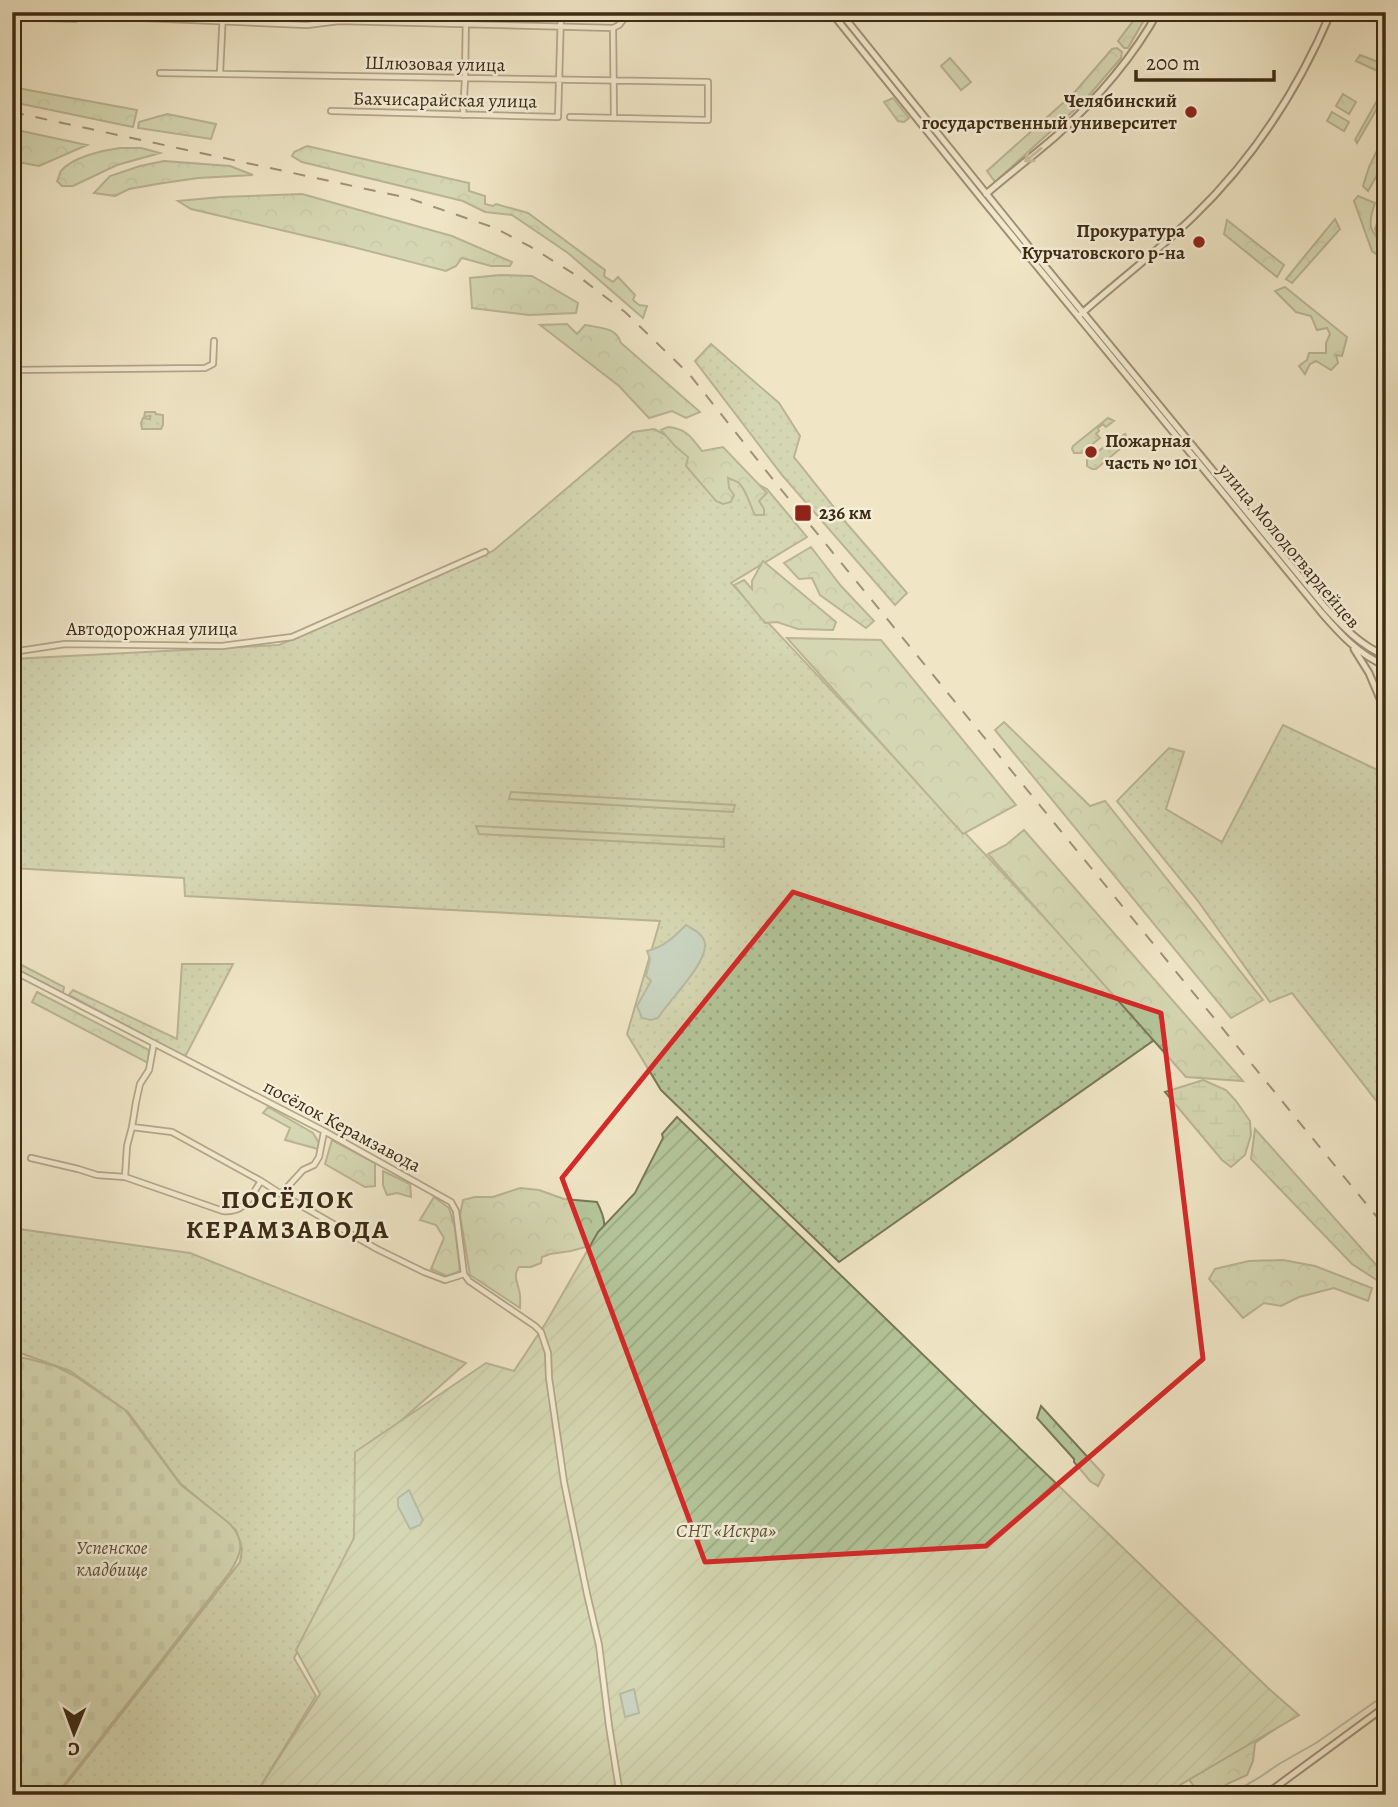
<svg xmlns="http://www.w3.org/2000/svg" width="1398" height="1807" viewBox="0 0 1398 1807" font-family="Alegreya,serif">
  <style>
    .grass { fill: url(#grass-dots); stroke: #787856; stroke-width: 2 }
    .forest { fill: url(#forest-crowns); stroke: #787856; stroke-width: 2 }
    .wetland { fill: url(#wetland-marsh); stroke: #787856; stroke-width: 2 }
    .cemetery { fill: url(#cemetery-stones); stroke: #787856; stroke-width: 2 }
    .garden { fill: url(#garden-furrows); stroke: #787856; stroke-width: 2 }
    .pitch { fill: #b4c69a; stroke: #787856; stroke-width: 2 }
    .water { fill: #9bbeb9; stroke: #758377; stroke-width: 2 }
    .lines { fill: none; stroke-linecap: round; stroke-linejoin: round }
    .stream { stroke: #758377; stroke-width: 2 }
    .street-casing { stroke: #6a5a40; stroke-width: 8 }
    .secondary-casing { stroke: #3d2b13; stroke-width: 9 }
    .street { stroke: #f5efda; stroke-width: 4.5 }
    .secondary { stroke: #f5efda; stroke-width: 5 }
    .rail { stroke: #3d2b13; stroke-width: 2; stroke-dasharray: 12 12; stroke-linecap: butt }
    .oneway { stroke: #998d76 }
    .marked { fill: none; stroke: #d62828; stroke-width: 5; stroke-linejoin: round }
    .poi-dot { fill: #8f2418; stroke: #f5efda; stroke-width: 2.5 }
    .labels { text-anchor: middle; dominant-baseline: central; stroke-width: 5; stroke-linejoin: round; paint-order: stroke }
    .street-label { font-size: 19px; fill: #3d2b13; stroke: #f5efda }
    .poi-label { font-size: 19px; font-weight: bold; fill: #3d2b13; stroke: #f5efda; text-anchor: end }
    .park-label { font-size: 19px; font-style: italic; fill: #5b5235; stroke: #f5efda }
    .district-label { font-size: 26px; font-weight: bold; letter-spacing: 2px; fill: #3d2b13; stroke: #f5efda }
  </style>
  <defs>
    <pattern id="grass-dots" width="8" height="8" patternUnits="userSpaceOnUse" patternTransform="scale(1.75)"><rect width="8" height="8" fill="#b4c69a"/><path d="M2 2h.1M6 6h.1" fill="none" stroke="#9caa84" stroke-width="1.8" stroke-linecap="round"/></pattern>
    <pattern id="forest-crowns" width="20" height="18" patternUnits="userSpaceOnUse" patternTransform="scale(1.75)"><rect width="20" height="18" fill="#b4c69a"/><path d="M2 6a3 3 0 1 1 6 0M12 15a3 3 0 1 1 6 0" fill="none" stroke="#9caa84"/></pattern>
    <pattern id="wetland-marsh" width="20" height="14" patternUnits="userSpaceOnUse" patternTransform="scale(1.75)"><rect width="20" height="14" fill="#b4c69a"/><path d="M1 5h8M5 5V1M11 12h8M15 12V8" fill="none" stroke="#9caa84"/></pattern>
    <pattern id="cemetery-stones" width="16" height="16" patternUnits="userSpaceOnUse" patternTransform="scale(1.75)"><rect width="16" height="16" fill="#b4c69a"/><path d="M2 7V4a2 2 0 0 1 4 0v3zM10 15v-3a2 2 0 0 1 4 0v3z" fill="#9caa84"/></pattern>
    <pattern id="garden-furrows" width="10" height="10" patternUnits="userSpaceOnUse" patternTransform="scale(1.75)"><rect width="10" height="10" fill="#b4c69a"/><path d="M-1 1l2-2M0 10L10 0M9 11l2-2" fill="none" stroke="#9caa84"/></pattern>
  </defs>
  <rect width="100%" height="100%" fill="#f0e6c6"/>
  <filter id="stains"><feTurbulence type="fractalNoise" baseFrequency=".00286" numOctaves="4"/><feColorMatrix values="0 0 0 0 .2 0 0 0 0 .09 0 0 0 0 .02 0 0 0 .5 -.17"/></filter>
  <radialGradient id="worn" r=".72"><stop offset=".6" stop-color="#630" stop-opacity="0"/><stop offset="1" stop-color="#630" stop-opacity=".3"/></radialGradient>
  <!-- grass -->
  <path class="grass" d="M 711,344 L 779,403 L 800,436 L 794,457 L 848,525 L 907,593 L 895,605 L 782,475 L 695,361 Z
    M 145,412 L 155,412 L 156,414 L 163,415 L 163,425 L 161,429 L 142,429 L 141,423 L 143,418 L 150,419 L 150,416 L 144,417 Z
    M 1108,418 L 1114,421 L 1106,427 L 1103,424 L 1098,428 L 1099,431 L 1096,434 L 1100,438 L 1081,453 L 1074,453 L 1072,449 L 1073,446 Z
    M 654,429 L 767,489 L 807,537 L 731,583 L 1157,1038 L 839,1262 L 661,1090 L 627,1034 L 660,921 L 185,896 L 184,878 L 12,868 L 12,811 L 19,805 L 12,804 L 12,659 L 279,645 L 493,551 L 633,432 Z
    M 1125,434 L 1128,439 L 1127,443 L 1096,469 L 1092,469 L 1087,466 L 1087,460 L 1109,443 L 1114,448 L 1119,443 L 1117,440 Z
    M 1283,725 L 1386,774 L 1386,1113 L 1292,993 L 1270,1002 L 1198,901 L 1117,801 L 1169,748 L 1184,752 L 1166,809 L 1222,842 Z
    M 182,964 L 233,964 L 185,1057 L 69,995 L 73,990 L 177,1039 Z
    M 12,1228 L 190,1253 L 466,1363 L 359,1458 L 353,1547 L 294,1658 L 316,1696 L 255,1795 L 58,1795 L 240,1562 L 242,1549 L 236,1530 L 180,1483 L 128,1412 L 70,1371 L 12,1350 Z"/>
  <!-- forest -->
  <path class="forest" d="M 12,12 L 19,12 L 21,16 L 41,16 L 41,12 L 73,12 L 76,16 L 76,22 L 12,20 Z
    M 1140,12 L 1152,12 L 1147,15 L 1128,48 L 1124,48 L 1118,41 Z
    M 1117,48 L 1122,52 L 1121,58 L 1084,101 L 995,182 L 987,171 L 1074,93 L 1112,49 Z
    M 1360,55 L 1386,65 L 1386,75 L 1356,61 Z
    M 12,87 L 137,110 L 133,127 L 12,102 Z
    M 1343,94 L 1356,102 L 1349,114 L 1336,106 Z
    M 893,98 L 909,118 L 904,122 L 898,121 L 884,102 Z
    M 1378,99 L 1386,104 L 1386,109 L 1379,105 L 1357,143 L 1355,140 Z
    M 167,114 L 216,124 L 211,139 L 138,128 L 139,122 Z
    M 12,129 L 87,145 L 39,166 L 12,161 Z
    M 1386,132 L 1386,159 L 1368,191 L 1363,186 L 1369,167 Z
    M 307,146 L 469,183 L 469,191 L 485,196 L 485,204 L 493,206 L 496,204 L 528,213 L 605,270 L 604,276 L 613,282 L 618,277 L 635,295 L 633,300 L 639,305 L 647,306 L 643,318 L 568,253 L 512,215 L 485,212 L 463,201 L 302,162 L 292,156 L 294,152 Z
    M 120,148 L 141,148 L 160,153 L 117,165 L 73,186 L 62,186 L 57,181 C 58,180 60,172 61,171 C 72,157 104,150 120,148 Z
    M 164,161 L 230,166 L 253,175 L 198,178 L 157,184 L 129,189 L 115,196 L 94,193 L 110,176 L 140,166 Z
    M 302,194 L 452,236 L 512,262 L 510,266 L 491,266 L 462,258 L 456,266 L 446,271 L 353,247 L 191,209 L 178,201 L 221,197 Z
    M 1358,196 L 1375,203 C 1367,225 1369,231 1386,248 L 1386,261 L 1372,251 L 1354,201 Z
    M 1382,209 L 1386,212 L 1386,237 L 1377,236 L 1375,229 Z
    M 1335,219 L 1340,229 L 1292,283 L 1286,279 Z
    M 1227,220 L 1284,265 L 1277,277 L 1224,234 Z
    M 500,275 L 532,276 L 578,303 L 576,313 L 529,315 L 472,308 L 470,278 Z
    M 1285,287 L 1347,337 L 1342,356 L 1336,355 L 1338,363 L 1331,370 L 1316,361 L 1310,364 L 1305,374 L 1299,366 L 1307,360 L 1309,353 L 1326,353 L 1326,343 L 1330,334 L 1327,328 L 1317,330 L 1311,316 L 1296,312 L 1275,291 Z
    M 567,324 L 577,334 L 585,325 C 600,328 616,327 621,343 L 700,412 L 686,418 L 672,411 L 649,418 L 619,386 L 540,325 Z
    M 668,427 C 687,429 691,437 702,451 L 723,447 L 767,493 L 759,501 L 764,509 L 764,515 L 755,515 C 750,506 747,491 739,483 C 736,480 732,480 728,478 L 729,488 L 734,495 L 731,502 L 723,504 L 716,501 L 686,466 L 688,457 L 675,446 L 661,430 Z
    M 811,547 L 841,586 L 874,621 L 866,628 L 820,595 L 812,578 L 799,579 L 784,563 Z
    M 763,561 L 836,622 L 833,630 L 798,629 L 777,622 L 765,623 L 734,585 L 744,580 L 752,589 L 752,581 Z
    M 787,638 L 881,640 L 1016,805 L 963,834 Z
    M 1004,722 L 1090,806 L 1105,801 L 1263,1000 L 1231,1018 L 995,730 Z
    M 511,792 L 735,805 L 733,812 L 509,799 Z
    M 476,826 L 724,839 L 724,847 L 479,834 Z
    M 1024,830 L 1243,1081 L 1186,1077 L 988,854 L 1006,845 Z
    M 12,960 L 64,987 L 63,993 L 12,967 Z
    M 37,992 L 149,1050 L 148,1063 L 32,1002 Z
    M 268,1107 L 313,1133 L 319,1143 L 318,1149 L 285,1140 L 290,1128 L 263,1113 Z
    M 1255,1129 L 1386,1276 L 1386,1286 L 1352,1264 L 1251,1159 Z
    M 332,1140 L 375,1163 L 375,1186 L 365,1187 L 325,1164 Z
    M 383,1171 L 410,1184 L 411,1197 L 397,1193 L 387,1195 L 383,1185 Z
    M 520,1188 L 539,1190 L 564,1199 L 597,1202 C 606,1220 607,1227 597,1244 L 571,1251 L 550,1254 L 542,1257 L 541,1263 L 531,1267 L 519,1267 C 513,1276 517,1280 519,1290 C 521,1296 520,1302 520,1308 L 470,1275 L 460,1215 L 463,1200 L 475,1197 L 493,1197 Z
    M 434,1197 L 449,1208 L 455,1228 L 460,1271 L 447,1276 L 431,1269 L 444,1238 L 436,1225 L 420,1220 Z
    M 1283,1260 L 1315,1266 L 1372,1288 L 1368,1301 L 1334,1288 L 1299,1297 L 1281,1306 L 1264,1303 L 1243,1318 L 1209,1279 L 1215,1269 L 1249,1261 Z
    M 1041,1406 L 1104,1475 L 1098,1486 L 1090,1481 L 1074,1462 L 1074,1459 L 1037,1418 Z
    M 1271,1726 L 1275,1729 L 1255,1743 L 1253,1761 L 1247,1775 L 1227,1784 L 1213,1795 L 1186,1795 L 1195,1788 L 1188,1778 Z"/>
  <!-- wetland -->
  <path class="wetland" d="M 1203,1080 L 1226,1090 L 1236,1101 L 1250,1121 L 1251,1135 L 1245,1155 L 1231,1167 L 1222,1160 L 1165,1092 Z"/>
  <!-- cemetery -->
  <path class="cemetery" d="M 12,1356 L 29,1359 L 55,1366 L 75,1376 L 125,1410 L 181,1485 L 229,1523 C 246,1541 242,1553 230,1572 L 56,1795 L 12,1795 Z"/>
  <!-- garden -->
  <path class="garden" d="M 677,1117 L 1268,1688 L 1299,1715 L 1163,1795 L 255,1795 L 320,1694 L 296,1650 L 354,1538 L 355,1452 L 486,1363 L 514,1371 L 547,1321 L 598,1232 L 635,1193 L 663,1138 L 662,1134 Z"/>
  <!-- pitch -->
  <path class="pitch" d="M 950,58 L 971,82 L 961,90 L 941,66 Z
    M 1332,112 L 1349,122 L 1344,131 L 1327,121 Z"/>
  <!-- water -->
  <path class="water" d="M 686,925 C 693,929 704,934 705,944 C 707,964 669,1000 658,1018 L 651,1020 L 642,1018 L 637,1006 L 651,981 L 646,976 L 650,959 L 647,951 C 664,947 674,937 686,925 Z
    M 409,1490 L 423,1520 L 420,1525 L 410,1529 L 398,1506 L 398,1498 Z
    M 634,1689 L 639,1713 L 625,1717 L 620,1694 Z"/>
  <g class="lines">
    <!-- stream -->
    <path class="stream" d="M 1229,1795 L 1260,1777 L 1279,1764 L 1316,1743 L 1386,1694"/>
    <defs>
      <path id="street" d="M 120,12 L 120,17 L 307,25 L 339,21 L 613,28
        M 612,12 L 623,20 L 619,25 L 613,28
        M 613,28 L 614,118
        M 160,73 L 708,82 L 708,120 L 570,117
        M 220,73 L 223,12
        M 331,111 L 558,117 L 561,12
        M 463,115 L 465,79 L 466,12
        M 12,370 L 205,368 L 213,364 L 214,341
        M 12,652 L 65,644 L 222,646 L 292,637 L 485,552
        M 12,970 L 324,1131 L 451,1202 L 456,1211 L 464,1274 L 469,1281 L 535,1326 L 541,1332 L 548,1353 L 549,1378 L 564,1482 L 587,1594 L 599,1645 L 609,1726 L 620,1795
        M 132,1127 L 172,1132 L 261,1181 L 281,1194 L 377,1249 L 424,1272 L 445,1280 L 464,1274
        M 31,1158 L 78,1169 L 97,1175 L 125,1177 L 223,1211 C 246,1213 250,1197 261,1181
        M 125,1177 L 127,1146 L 132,1127 L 136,1102 L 140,1084 L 149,1070 L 154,1043
        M 281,1194 L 303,1170 L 314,1165 L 319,1157 L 324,1132"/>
      <path id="secondary" d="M 831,12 L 981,198 L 1321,612 C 1340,634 1359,655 1386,666
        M 840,12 L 1030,248 L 1325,607 C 1343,627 1361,646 1386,656
        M 986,194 C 1009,174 1033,156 1056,136 C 1096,100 1132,59 1158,12
        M 1081,314 C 1118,281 1158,251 1194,216 C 1253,159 1299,88 1331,12
        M 1354,649 L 1369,673 L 1386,713
        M 1265,1795 L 1386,1706"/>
    </defs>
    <!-- street casing -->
    <use href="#street" class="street-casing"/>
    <!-- secondary casing -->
    <use href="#secondary" class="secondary-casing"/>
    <!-- street -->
    <use href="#street" class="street"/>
    <!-- secondary -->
    <use href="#secondary" class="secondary"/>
    <!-- rail -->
    <path class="rail" d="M 12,112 L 408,198 L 495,228 L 531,247 L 582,279 L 625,312 L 690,375 L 775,482 L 1386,1228"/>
  </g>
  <!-- one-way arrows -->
  <defs><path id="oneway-shaft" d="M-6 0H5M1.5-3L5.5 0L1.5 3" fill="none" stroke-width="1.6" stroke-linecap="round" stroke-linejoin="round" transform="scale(1.75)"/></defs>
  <use class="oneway" href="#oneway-shaft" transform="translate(1033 155) rotate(141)"/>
  <!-- marked area -->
  <path d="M0 0H1398V1807H0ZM 793,892 L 1161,1013 L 1203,1359 L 986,1546 L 705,1562 L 562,1178 Z" fill="#f0e6c6" fill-opacity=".55" fill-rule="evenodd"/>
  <path class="marked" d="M 793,892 L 1161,1013 L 1203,1359 L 986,1546 L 705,1562 L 562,1178 Z"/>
  <!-- markers -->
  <g class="poi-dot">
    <circle cx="1191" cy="112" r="7"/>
    <circle cx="1199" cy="242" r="7"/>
    <circle cx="1091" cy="452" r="7"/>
    <rect x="794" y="504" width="18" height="18" rx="3.5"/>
  </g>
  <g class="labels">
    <!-- street labels -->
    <g class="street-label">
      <text transform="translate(435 64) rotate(1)">Шлюзовая улица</text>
      <text transform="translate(445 100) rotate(1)">Бахчисарайская улица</text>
      <text transform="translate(1289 546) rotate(50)">улица Молодогвардейцев</text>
      <text x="152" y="629">Автодорожная улица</text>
      <text transform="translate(342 1126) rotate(28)">посёлок Керамзавода</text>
    </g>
    <!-- poi labels -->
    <g class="poi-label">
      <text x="1177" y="101">Челябинский<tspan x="1177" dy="22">государственный университет</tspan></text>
      <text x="1185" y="231">Прокуратура<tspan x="1185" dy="22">Курчатовского р-на</tspan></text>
      <text x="1105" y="441" text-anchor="start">Пожарная<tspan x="1105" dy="22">часть № 101</tspan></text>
      <text x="819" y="513" text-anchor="start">236 км</text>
    </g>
    <!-- park labels -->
    <g class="park-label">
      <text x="726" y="1531">СНТ «Искра»</text>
      <text x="112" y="1548">Успенское<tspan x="112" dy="22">кладбище</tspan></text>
    </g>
    <!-- district labels -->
    <g class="district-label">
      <text x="288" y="1199">ПОСЁЛОК<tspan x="288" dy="30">КЕРАМЗАВОДА</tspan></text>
    </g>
  </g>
  <!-- margin -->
  <rect width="1398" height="1807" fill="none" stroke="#f0e6c6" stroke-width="42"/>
  <rect x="14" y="14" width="1370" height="1779" fill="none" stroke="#3d2b13" stroke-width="3.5"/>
  <rect x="21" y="21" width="1356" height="1765" fill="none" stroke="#3d2b13" stroke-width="2"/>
  <!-- north arrow -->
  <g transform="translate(74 1733) rotate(181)" stroke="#f5efda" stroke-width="5" paint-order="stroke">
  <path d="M0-5L12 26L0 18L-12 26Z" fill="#3d2b13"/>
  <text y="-10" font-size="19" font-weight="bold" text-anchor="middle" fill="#3d2b13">С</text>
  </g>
  <!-- scale -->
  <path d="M1136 70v10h138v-10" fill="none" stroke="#3d2b13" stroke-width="3.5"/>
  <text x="1146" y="70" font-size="21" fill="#3d2b13" stroke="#f5efda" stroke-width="5" paint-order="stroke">200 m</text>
  <rect width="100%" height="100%" filter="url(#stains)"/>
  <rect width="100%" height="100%" fill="url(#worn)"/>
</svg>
